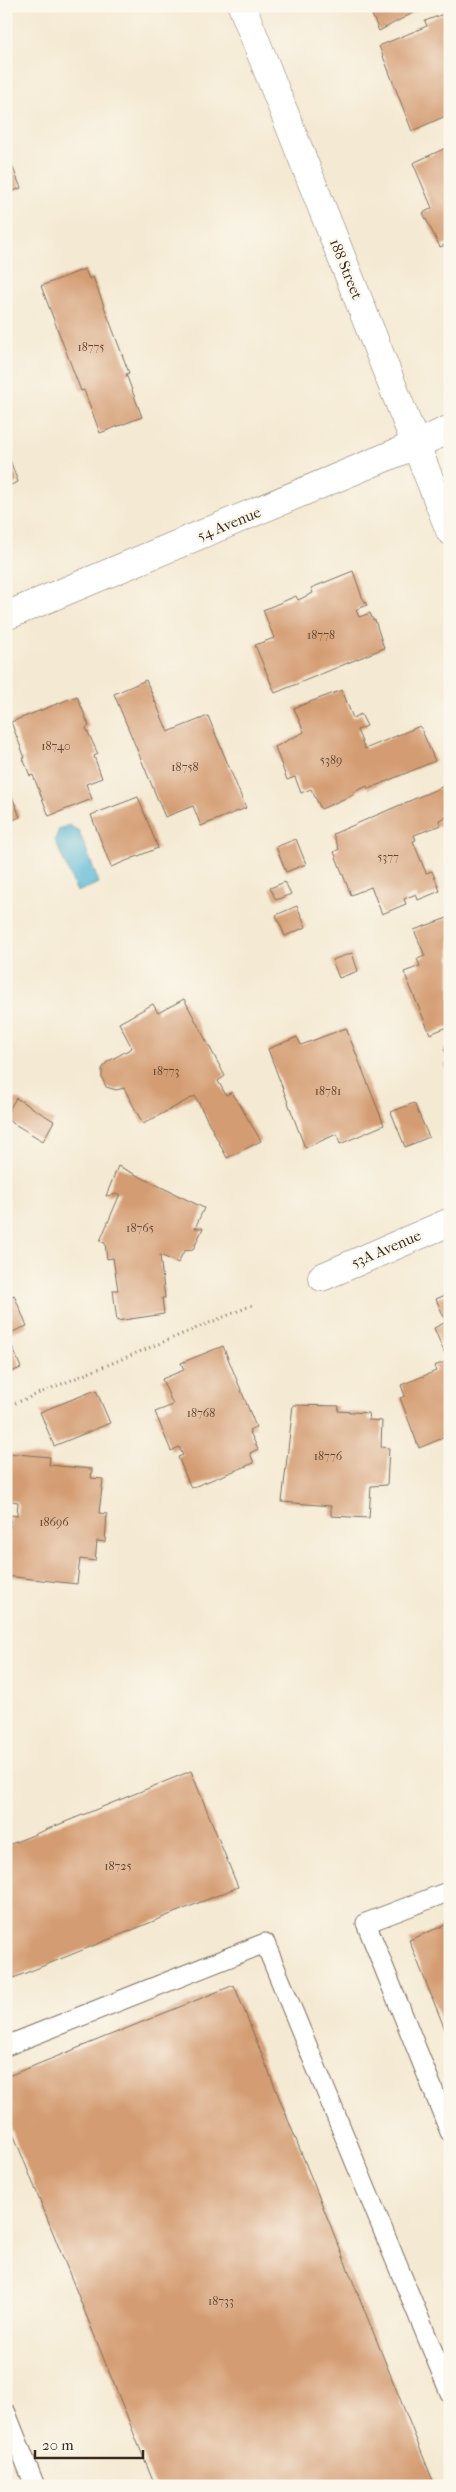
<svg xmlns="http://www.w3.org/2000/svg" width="456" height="2492" viewBox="0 0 456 2492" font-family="'IM FELL French Canon',serif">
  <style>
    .water { fill: #55b6d3; stroke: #487078 }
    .building { fill: #d49c72 }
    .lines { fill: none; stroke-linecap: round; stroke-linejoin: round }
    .lane-casing { stroke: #7c6d5d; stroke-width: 21 }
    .street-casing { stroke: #7c6d5d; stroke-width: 29 }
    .secondary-casing { stroke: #7c6d5d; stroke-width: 29 }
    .path { stroke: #7c6d5d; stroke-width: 3; stroke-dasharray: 1 4; stroke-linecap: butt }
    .lane { stroke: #fff; stroke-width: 19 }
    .street { stroke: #fff; stroke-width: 28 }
    .secondary { stroke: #fff; stroke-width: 28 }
    .labels { text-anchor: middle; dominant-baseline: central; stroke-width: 5; stroke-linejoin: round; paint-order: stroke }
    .number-label { font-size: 12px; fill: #614633 }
    .street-label { font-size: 15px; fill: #3b2a1e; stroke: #fbf7ec }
  </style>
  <rect width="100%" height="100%" fill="#fbf7ec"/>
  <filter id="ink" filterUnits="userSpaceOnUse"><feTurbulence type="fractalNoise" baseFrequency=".02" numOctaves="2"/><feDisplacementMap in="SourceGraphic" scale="10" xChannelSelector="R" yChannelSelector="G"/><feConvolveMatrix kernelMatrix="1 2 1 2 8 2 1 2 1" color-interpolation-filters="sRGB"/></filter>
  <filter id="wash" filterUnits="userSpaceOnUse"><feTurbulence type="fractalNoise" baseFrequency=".0096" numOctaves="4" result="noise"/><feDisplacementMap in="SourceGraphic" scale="20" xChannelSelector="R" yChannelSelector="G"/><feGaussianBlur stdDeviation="1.12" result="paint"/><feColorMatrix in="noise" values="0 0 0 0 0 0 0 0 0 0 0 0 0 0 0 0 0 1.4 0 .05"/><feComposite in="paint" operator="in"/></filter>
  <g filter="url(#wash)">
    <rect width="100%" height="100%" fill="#f4e9d2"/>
    <!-- water -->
    <path class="water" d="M 69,825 L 79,831 L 99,883 L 77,892 L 55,840 L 59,829 Z"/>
    <g id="blocks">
      <!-- building -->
      <path class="building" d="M 364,6 L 426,6 L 379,31 L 370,10 L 367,11 Z
        M 449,12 L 450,114 L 412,131 L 379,46 L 427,26 L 425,21 Z
        M 450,146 L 450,243 L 440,247 L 423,213 L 432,208 L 413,163 Z
        M 9,158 L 21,188 L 6,194 L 6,159 Z
        M 85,269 L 89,279 L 93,277 L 129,373 L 126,374 L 142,417 L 100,433 L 84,390 L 81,391 L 41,286 Z
        M 6,449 L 18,482 L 6,487 Z
        M 353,571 L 362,597 L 367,605 L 356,610 L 359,617 L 370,613 L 373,620 L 375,620 L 384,648 L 275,693 L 255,645 L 274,638 L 263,610 L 296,596 L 298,600 L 313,593 L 311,588 Z
        M 146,680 L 168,732 L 208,716 L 246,808 L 201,826 L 193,806 L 165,817 L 114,694 Z
        M 342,690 L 353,718 L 361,714 L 367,726 L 357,730 L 365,749 L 420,726 L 435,761 L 368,789 L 367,786 L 354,792 L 355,794 L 321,809 L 311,789 L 301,793 L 295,777 L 287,780 L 275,747 L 304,732 L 294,708 Z
        M 77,696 L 89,726 L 86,728 L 98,754 L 94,756 L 102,778 L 86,784 L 92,799 L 49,816 L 33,775 L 30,776 L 23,758 L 25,758 L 11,722 Z
        M 6,781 L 20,817 L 6,823 Z
        M 444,786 L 450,801 L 450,816 L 439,820 L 441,825 L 414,835 L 416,840 L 413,841 L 426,873 L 432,871 L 440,891 L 418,900 L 416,894 L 404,899 L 406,904 L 382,914 L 371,887 L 351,895 L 334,852 L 339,849 L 333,834 Z
        M 138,797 L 158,848 L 111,867 L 91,815 Z
        M 296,839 L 306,864 L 286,872 L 276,847 Z
        M 285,882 L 291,894 L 276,900 L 270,888 Z
        M 297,906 L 306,927 L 285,936 L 276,915 Z
        M 450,917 L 450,1026 L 430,1034 L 404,972 L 420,966 L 417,959 L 425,956 L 414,930 Z
        M 352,953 L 358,971 L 339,978 L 332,960 Z
        M 184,999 L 225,1076 L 218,1081 L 226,1095 L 232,1092 L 261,1141 L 227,1158 L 195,1096 L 143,1124 L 124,1088 L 116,1090 L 106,1087 L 102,1078 L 102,1069 L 107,1062 L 132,1048 L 119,1023 L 153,1004 L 158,1013 Z
        M 346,1028 L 384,1125 L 340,1144 L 337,1134 L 305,1148 L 268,1049 L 297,1037 L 301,1045 Z
        M 450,1047 L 450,1079 L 444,1064 L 450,1062 L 444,1049 Z
        M 16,1098 L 54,1121 L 43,1141 L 6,1119 L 6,1115 Z
        M 414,1103 L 429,1137 L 405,1147 L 391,1112 Z
        M 118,1166 L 204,1208 L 195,1228 L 203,1228 L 193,1250 L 184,1251 L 178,1263 L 160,1255 L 165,1298 L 162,1298 L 164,1314 L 117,1321 L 113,1290 L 118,1290 L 113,1258 L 107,1259 L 105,1243 L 100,1241 L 120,1194 L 106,1196 Z
        M 450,1293 L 450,1435 L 419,1448 L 400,1398 L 405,1396 L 401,1385 L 436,1371 L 434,1366 L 448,1361 L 434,1328 L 446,1322 L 436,1299 Z
        M 14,1295 L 27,1326 L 7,1334 L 21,1368 L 6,1374 L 6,1299 Z
        M 223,1346 L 256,1427 L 249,1430 L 258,1449 L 250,1453 L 254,1463 L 191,1488 L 178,1457 L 183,1455 L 179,1447 L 171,1451 L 155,1412 L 173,1405 L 162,1379 L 184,1370 L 181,1363 Z
        M 96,1390 L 110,1423 L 54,1446 L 40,1412 Z
        M 293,1405 L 339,1406 L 338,1411 L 368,1413 L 369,1420 L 382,1421 L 381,1447 L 389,1448 L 387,1485 L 371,1486 L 369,1518 L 331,1516 L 331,1506 L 282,1502 Z
        M 6,1453 L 50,1457 L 49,1465 L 92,1469 L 91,1478 L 103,1479 L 99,1513 L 107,1514 L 105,1542 L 97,1541 L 95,1561 L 80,1559 L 77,1584 L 6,1576 L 6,1527 L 10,1527 L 11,1515 L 17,1516 L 18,1502 L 6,1500 Z
        M 191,1771 L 238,1887 L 6,1981 L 6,1846 Z
        M 450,1923 L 450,2042 L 409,1940 Z
        M 234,1985 L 435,2486 L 155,2486 L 6,2116 L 6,2077 Z"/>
    </g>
  </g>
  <g filter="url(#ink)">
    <use href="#blocks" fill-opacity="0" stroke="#7c6d5d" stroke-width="1"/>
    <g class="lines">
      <defs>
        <path id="lane" d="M 450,1891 L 366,1923 L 450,2132
          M 6,2046 L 265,1943 L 450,2393
          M 6,2413 L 35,2486"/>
        <path id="street" d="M 415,445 L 450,429
          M 322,1277 L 450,1222"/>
        <path id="secondary" d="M 242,6 L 450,531
          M 6,616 L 415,445"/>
      </defs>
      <!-- lane casing -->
      <use href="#lane" class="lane-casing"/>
      <!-- street casing -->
      <use href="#street" class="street-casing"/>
      <!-- secondary casing -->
      <use href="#secondary" class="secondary-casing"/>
      <!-- path -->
      <path class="path" d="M 6,1407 L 255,1304"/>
      <!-- lane -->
      <use href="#lane" class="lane"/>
      <!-- street -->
      <use href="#street" class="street"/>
      <!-- secondary -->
      <use href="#secondary" class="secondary"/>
    </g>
  </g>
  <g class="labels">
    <!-- number labels -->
    <g class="number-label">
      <text x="91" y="347">18775</text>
      <text x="321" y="635">18778</text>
      <text x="56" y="746">18740</text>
      <text x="331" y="760">5389</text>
      <text x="185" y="767">18758</text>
      <text x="388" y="857">5377</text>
      <text x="166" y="1071">18773</text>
      <text x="328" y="1091">18781</text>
      <text x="140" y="1228">18765</text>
      <text x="201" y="1413">18768</text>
      <text x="328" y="1456">18776</text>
      <text x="54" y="1522">18696</text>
      <text x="118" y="1866">18725</text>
      <text x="221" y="2301">18733</text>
    </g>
    <!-- street labels -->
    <g class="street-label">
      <text transform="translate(346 269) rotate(68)">188 Street</text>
      <text transform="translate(229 524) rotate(-22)">54 Avenue</text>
      <text transform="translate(386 1249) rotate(-23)">53A Avenue</text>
    </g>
  </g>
  <!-- margin -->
  <rect width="456" height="2492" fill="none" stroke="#fbf7ec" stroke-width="25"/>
  <!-- scale -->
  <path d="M35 2450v8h108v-8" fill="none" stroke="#3b2a1e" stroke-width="2.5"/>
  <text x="42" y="2450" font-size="15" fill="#3b2a1e" stroke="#fbf7ec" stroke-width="4" paint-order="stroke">20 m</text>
</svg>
